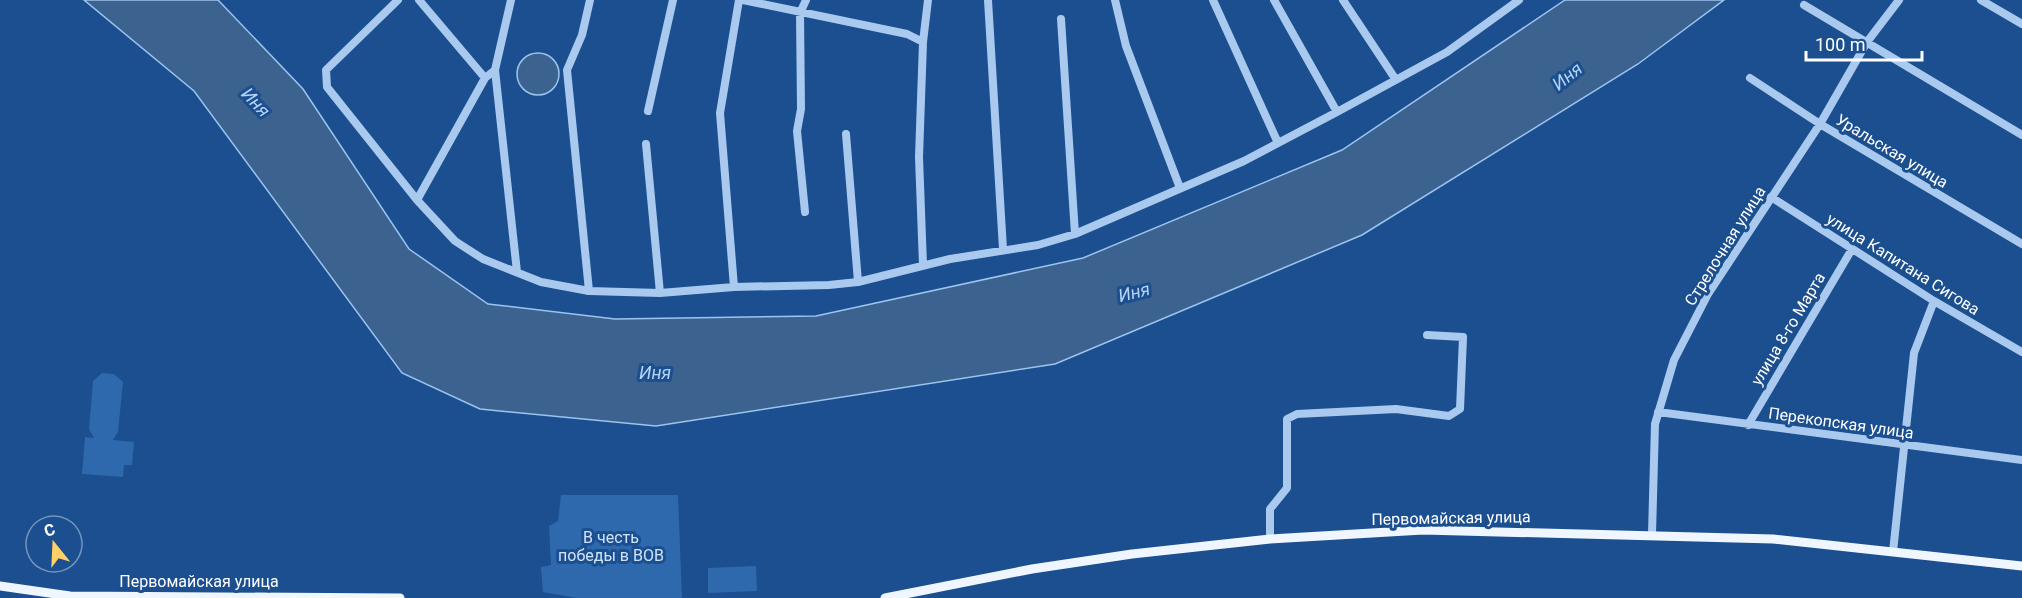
<svg xmlns="http://www.w3.org/2000/svg" width="2022" height="598" viewBox="0 0 2022 598" font-family="Roboto,sans-serif">
  <style>
    .green { fill: #2e69ad }
    .water { fill: #3c6290; stroke: #9cc4f0; stroke-width: 1.5 }
    .lines { fill: none; stroke-linecap: round; stroke-linejoin: round }
    .minor { stroke: #a9c9ee; stroke-width: 8 }
    .major { stroke: #f0f6ff; stroke-width: 9 }
    .labels { text-anchor: middle; dominant-baseline: central; stroke-width: 6; stroke-linejoin: round; paint-order: stroke }
    .street-label { font-size: 16px; fill: #fff; stroke: #1b4f8f }
    .park-label { font-size: 16px; fill: #cfe3fa; stroke: #1b4f8f }
    .water-label { font-size: 18px; font-style: italic; fill: #b5d3f5; stroke: #1b4f8f }
  </style>
  <rect width="100%" height="100%" fill="#1b4f8f"/>
  <!-- green -->
  <path class="green" d="M 102,373 L 114,374 L 123,382 L 118,432 L 113,440 L 134,442 L 132,465 L 124,465 L 123,477 L 82,474 L 85,437 L 94,438 L 89,429 L 93,381 Z
    M 561,495 L 678,495 L 682,598 L 577,598 L 543,592 L 541,567 L 551,565 L 549,526 L 558,521 Z
    M 756,566 L 757,591 L 708,593 L 708,568 Z"/>
  <!-- water -->
  <path class="water" d="M 84,0 L 218,0 L 303,89 L 409,249 L 488,304 L 615,319 L 816,316 L 1083,258 L 1342,150 L 1565,0 L 1724,0 L 1638,64 L 1362,235 L 1055,364 L 656,426 L 480,409 L 402,373 L 194,91 Z
    M517 74a21 21 0 1 1 42 0a21 21 0 1 1-42 0Z"/>
  <g class="lines">
    <!-- minor -->
    <path class="minor" d="M 398,0 L 326,70 L 327,87 L 417,200 L 455,241 L 483,259 L 541,282 L 589,291 L 660,293 L 734,287 L 829,285 L 858,282 L 950,259 L 1038,245 L 1075,234 L 1244,161 L 1337,112 L 1447,52 L 1519,0
      M 419,0 L 485,78
      M 743,0 L 907,34 L 923,42 L 919,157 L 923,265
      M 988,0 L 1003,249
      M 1115,0 L 1126,46 L 1180,188
      M 1213,0 L 1278,143
      M 1274,0 L 1337,112
      M 1343,0 L 1396,80
      M 1981,0 L 2022,24
      M 1804,5 L 2022,135
      M 1061,19 L 1075,234
      M 923,42 L 928,0
      M 495,70 L 517,272
      M 1750,78 L 1820,124 L 2022,244
      M 648,111 L 673,0
      M 846,134 L 858,282
      M 646,144 L 660,293
      M 1771,197 L 1934,301 L 2022,352
      M 417,200 L 485,78 L 495,70 L 511,0
      M 805,212 L 797,131 L 801,109 L 800,13 L 806,0
      M 734,287 L 720,113 L 739,0
      M 589,291 L 567,70 L 582,35 L 590,0
      M 1658,412 L 2022,460
      M 1748,425 L 1852,249
      M 1652,534 L 1655,424 L 1674,360 L 1708,294 L 1820,124 L 1867,42 L 1899,0
      M 1270,539 L 1270,509 L 1287,488 L 1287,419 L 1297,414 L 1396,409 L 1449,416 L 1460,409 L 1463,337 L 1427,335
      M 1893,552 L 1914,353 L 1934,301"/>
    <!-- major -->
    <path class="major" d="M 0,586 L 70,596 L 400,598
      M 885,598 L 1032,569 L 1132,554 L 1270,539 L 1423,530 L 1773,539 L 2022,566"/>
  </g>
  <g class="labels">
    <!-- street labels -->
    <g class="street-label">
      <text transform="translate(1892 151) rotate(31)">Уральская улица</text>
      <text transform="translate(1725 246) rotate(-58)">Стрелочная улица</text>
      <text transform="translate(1903 264) rotate(32)">улица Капитана Сигова</text>
      <text transform="translate(1788 329) rotate(-59)">улица 8-го Марта</text>
      <text transform="translate(1841 423) rotate(8)">Перекопская улица</text>
      <text transform="translate(1451 518) rotate(-1)">Первомайская улица</text>
      <text x="199" y="581">Первомайская улица</text>
    </g>
    <!-- park labels -->
    <g class="park-label">
      <text x="611" y="537">В честь<tspan x="611" dy="18">победы в ВОВ</tspan></text>
    </g>
    <!-- water labels -->
    <g class="water-label">
      <text transform="translate(1567 76) rotate(-39)">Иня</text>
      <text transform="translate(256 102) rotate(47)">Иня</text>
      <text transform="translate(1134 292) rotate(-14)">Иня</text>
      <text x="655" y="372">Иня</text>
    </g>
  </g>
  <!-- north arrow -->
  <g transform="translate(54 544) rotate(342)"><circle r="28" fill="#1b4f8f" stroke="#7695bc" stroke-width="1.5"/>
  <path d="M0-4.5L10 22L0 15L-10 22Z" fill="#ffd166"/>
  <text y="-9" font-size="16" font-weight="bold" text-anchor="middle" fill="#ffffff">С</text>
  </g>
  <!-- scale -->
  <path d="M1806 51v9h116v-9" fill="none" stroke="#ffffff" stroke-width="3"/>
  <text x="1815" y="51" font-size="18" fill="#ffffff" stroke="#1b4f8f" stroke-width="4.5" paint-order="stroke">100 m</text>
</svg>
